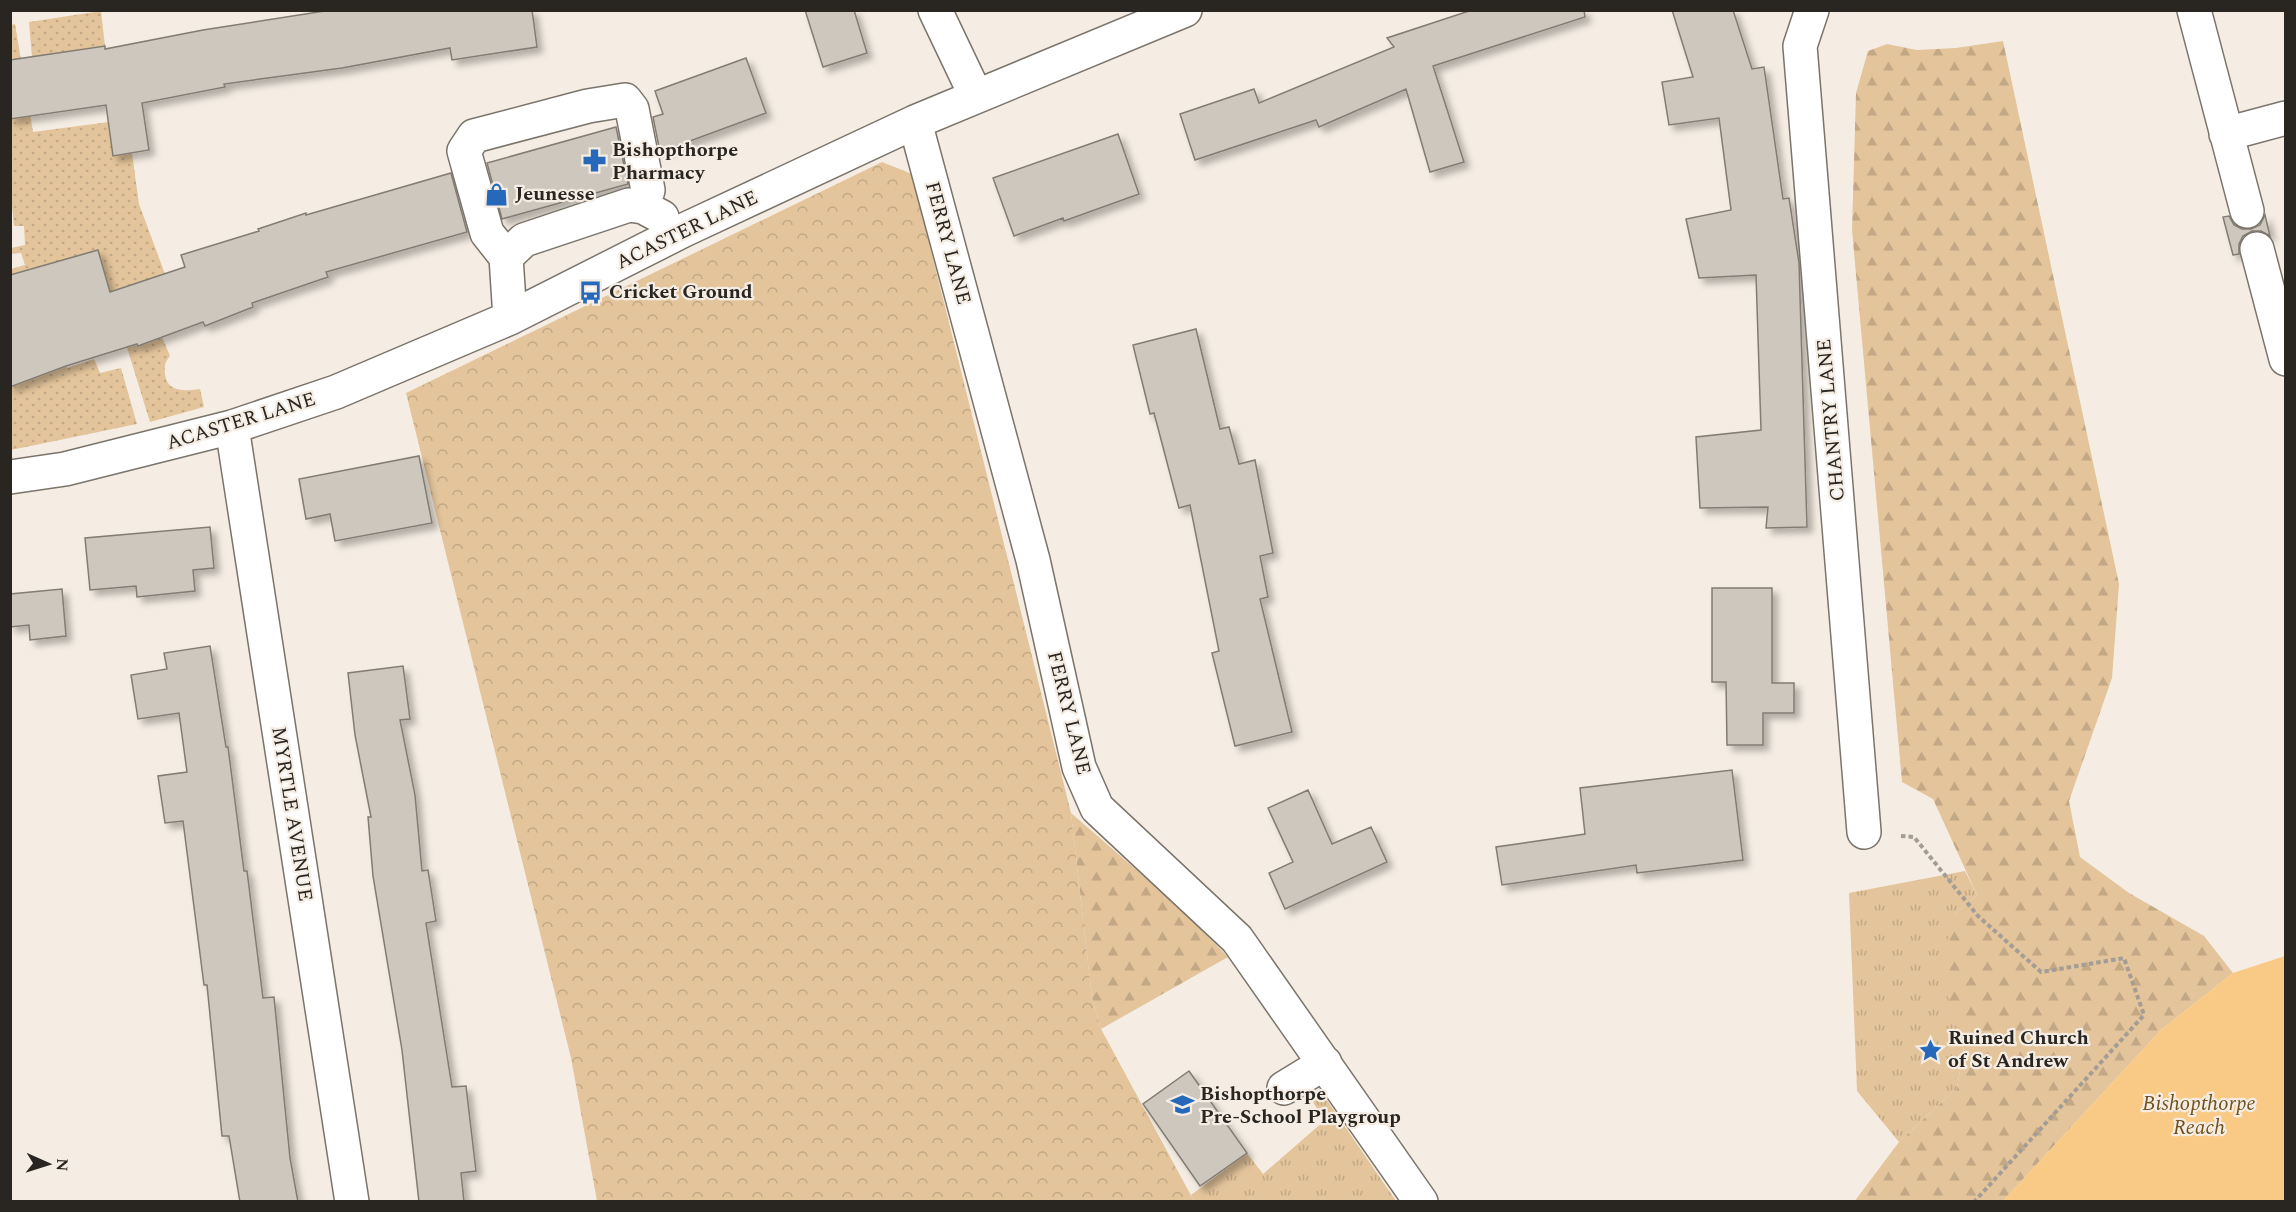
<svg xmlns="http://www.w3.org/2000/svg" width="2296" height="1212" viewBox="0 0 2296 1212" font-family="Spectral,serif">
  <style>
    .grass { fill: url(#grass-tufts) }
    .forest { fill: url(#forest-firs) }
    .park { fill: url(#park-crowns) }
    .garden { fill: url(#garden-dots) }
    .water { fill: #f9c986 }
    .building { fill: #cec7bd; stroke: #827c73; stroke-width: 1.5; filter: url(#shadow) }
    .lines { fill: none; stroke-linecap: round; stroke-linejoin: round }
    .minor-casing { stroke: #7b746b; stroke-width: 36 }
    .path { stroke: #a39d95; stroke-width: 4; stroke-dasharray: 4.5 3; stroke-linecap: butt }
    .minor { stroke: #fff; stroke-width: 33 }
    .labels { text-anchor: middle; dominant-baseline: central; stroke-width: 4.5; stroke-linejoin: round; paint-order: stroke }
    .poi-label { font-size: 20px; font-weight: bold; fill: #292622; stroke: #f5ede3; text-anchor: start }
    .street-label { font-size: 20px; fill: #292622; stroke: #f5ede3 }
    .water-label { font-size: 21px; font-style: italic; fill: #71511f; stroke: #f5ede3 }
  </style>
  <defs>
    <pattern id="grass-tufts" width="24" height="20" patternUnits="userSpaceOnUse" patternTransform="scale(1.5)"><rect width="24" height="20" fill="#e3c49b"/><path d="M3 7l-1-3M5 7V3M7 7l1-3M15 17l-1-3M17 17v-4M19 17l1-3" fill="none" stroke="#c3a885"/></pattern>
    <pattern id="forest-firs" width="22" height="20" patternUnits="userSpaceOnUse" patternTransform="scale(1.5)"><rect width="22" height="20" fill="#e3c49b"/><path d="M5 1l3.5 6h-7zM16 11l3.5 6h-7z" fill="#c3a885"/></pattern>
    <pattern id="park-crowns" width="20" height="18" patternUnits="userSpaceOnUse" patternTransform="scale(1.5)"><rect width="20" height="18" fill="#e3c49b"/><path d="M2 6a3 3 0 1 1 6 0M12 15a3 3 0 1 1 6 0" fill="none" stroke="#c3a885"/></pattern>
    <pattern id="garden-dots" width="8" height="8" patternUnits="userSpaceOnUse" patternTransform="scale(1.5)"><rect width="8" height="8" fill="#e3c49b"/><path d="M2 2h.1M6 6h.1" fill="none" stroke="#c3a885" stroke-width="1.8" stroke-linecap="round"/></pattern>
    <filter id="shadow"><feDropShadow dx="5.5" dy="5.5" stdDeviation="3" flood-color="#0004"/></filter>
  </defs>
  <rect width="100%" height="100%" fill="#f5ede3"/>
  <!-- grass -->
  <path class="grass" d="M 1965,871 L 1977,895 L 1955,914 L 1956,1020 L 1964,1046 L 1957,1088 L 1899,1142 L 1857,1091 L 1849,893 Z
    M 1320,1090 L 1396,1201 L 1194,1201 L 1191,1195 L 1247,1153 L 1263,1174 L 1324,1121 L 1309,1095 Z"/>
  <!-- forest -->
  <path class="forest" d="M 2003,41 L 2119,584 L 2112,678 L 2069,801 L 2080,857 L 2129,893 L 2204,936 L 2233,973 L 2161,1030 L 2003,1201 L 1854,1202 L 1899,1142 L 1957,1088 L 1964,1046 L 1939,971 L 1955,914 L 1977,895 L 1933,799 L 1902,782 L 1852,230 L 1856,93 L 1868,51 L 1887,44 L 1917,50 L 1956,48 Z
    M 1071,813 L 1178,906 L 1228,957 L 1101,1029 L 1092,998 Z"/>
  <!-- park -->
  <path class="park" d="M 882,162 L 912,174 L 1071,813 L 1092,998 L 1101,1029 L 1194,1201 L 597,1201 L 571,1058 L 406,393 Z"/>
  <!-- garden -->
  <path class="garden" d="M 101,11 L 105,46 L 32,57 L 29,22 Z
    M 15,24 L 33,132 L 109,122 L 132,153 L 139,204 L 165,274 L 118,290 L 138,346 L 162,337 L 170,356 C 165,362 164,366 165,374 C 167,393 186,391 200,389 L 204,407 L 150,422 L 97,250 L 78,256 L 51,322 L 67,368 L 94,359 L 100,373 L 121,368 L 137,424 L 11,450 L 11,387 L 55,370 L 31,308 L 11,315 L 11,269 L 25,265 L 21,253 L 11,254 L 11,248 L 25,245 L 24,226 L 14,226 L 11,197 L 11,119 L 21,117 L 13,58 L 11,58 L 11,25 Z"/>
  <!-- water -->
  <path class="water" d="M 2285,956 L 2285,1201 L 2003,1201 L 2161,1030 L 2233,973 Z"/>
  <!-- building -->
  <path class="building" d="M 331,10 L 532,10 L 537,47 L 452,60 L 450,48 L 342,68 L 224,84 L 225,87 L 142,103 L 149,150 L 113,156 L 106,105 L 10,119 L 10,60 L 105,46 L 105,49 L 203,30 Z
    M 805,10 L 854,10 L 867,53 L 823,67 Z
    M 1472,10 L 1584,10 L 1585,17 L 1433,66 L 1464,162 L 1430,172 L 1406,89 L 1319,127 L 1316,120 L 1195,160 L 1180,114 L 1254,89 L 1259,103 L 1394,47 L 1387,38 Z
    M 1672,10 L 1733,10 L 1752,69 L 1764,67 L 1783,199 L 1789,198 L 1799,263 L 1807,527 L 1766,528 L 1768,507 L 1700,508 L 1696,437 L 1761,430 L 1756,275 L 1699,278 L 1686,219 L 1731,210 L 1719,118 L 1669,125 L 1662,82 L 1693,77 Z
    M 746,58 L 766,113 L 660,152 L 653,117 L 663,114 L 655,91 Z
    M 616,127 L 628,184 L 502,219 L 487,163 Z
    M 1118,134 L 1139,194 L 1064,221 L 1063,218 L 1014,236 L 993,178 Z
    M 451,173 L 467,232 L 326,272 L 328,277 L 252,303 L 253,307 L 205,326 L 203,322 L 138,346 L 137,344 L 66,366 L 10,387 L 10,275 L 98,250 L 110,292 L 185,267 L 181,255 L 259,231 L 258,229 L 306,213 L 306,215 Z
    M 2265,215 L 2270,236 L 2261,231 L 2252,231 L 2243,236 L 2239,244 L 2239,254 L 2233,255 L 2223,217 L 2229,216 L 2234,225 L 2242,229 L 2251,229 L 2260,225 Z
    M 1196,329 L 1220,429 L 1229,427 L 1239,464 L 1255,460 L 1273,553 L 1260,556 L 1268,597 L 1260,599 L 1292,732 L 1235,746 L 1212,653 L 1219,651 L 1190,505 L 1179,508 L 1154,413 L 1150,414 L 1133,345 Z
    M 419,456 L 432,523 L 335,541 L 330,514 L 306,519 L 299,479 Z
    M 210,527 L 214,568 L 193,570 L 195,591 L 137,597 L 136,586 L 90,590 L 85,538 Z
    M 1712,588 L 1772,588 L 1772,683 L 1794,683 L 1794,713 L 1763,713 L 1763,745 L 1727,745 L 1726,682 L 1712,682 Z
    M 62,589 L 66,636 L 30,640 L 29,625 L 10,627 L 10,594 Z
    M 210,646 L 226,747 L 228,747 L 244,871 L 247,871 L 263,998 L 274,997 L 290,1158 L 298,1202 L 240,1202 L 229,1136 L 222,1136 L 207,985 L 204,985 L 183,821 L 165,823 L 158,776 L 187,772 L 179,713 L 138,719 L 131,675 L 167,669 L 164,653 Z
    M 403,666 L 410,719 L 400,720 L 415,795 L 422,871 L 428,870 L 436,921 L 426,923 L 452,1087 L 466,1086 L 476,1171 L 461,1173 L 464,1202 L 419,1202 L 402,1050 L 373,876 L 368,817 L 371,817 L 355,735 L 348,673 Z
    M 1732,770 L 1743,860 L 1637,873 L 1636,865 L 1502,885 L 1496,847 L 1585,834 L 1580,788 Z
    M 1308,790 L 1332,844 L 1371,827 L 1387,862 L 1285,909 L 1269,873 L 1293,862 L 1268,808 Z
    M 1189,1071 L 1247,1153 L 1200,1186 L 1143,1104 Z"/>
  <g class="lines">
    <defs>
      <path id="minor" d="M 935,10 L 976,96
        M 1812,10 L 1800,46 L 1864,832
        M 2194,10 L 2247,211
        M 915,122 L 1033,560 L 1079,767 L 1097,808 L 1237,939 L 1421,1202
        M 2226,134 L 2286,118
        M 2257,249 L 2286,359
        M 506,257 L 487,233 L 464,151 L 474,136 L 588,106 L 625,100 L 632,109 L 648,190 L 643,207
        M 510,318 L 506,257 L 524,240 L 629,205 L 643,207 L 662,217
        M 232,427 L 352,1202
        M 10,477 L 65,469 L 232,427 L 336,392 L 510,318 L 684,230 L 915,122 L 1185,10
        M 1284,1088 L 1325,1063"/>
    </defs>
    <!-- minor casing -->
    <use href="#minor" class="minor-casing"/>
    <!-- path -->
    <path class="path" d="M 1901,836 L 1914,837 L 1978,916 L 2041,972 L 2124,958 L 2144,1015 L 1974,1202"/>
    <!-- minor -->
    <use href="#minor" class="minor"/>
  </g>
  <!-- icons -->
  <defs>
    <symbol id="pharmacy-bare" viewBox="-9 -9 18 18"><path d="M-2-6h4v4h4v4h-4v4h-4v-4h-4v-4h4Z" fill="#2669ba" stroke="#f5ede3" stroke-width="2.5" paint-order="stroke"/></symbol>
    <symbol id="shop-bare" viewBox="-9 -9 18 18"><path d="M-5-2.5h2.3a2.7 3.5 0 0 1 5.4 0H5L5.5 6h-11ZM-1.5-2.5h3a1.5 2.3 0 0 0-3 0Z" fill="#2669ba" stroke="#f5ede3" stroke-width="2.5" paint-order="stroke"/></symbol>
    <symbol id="bus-bare" viewBox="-9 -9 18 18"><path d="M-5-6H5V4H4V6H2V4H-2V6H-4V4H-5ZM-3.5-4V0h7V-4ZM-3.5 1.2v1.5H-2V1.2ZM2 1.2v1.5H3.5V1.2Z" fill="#2669ba" stroke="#f5ede3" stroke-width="2.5" paint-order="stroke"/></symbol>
    <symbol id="sight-bare" viewBox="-9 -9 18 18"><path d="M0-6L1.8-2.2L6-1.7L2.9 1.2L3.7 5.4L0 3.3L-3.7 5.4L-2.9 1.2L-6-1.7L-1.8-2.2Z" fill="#2669ba" stroke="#f5ede3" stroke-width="2.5" paint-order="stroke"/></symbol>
    <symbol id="school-bare" viewBox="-9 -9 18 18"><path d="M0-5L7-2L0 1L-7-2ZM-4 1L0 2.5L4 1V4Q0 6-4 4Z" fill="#2669ba" stroke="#f5ede3" stroke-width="2.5" paint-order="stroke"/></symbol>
  </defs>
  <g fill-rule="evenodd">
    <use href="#pharmacy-bare" x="578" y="144" width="33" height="33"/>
    <use href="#shop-bare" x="480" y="178" width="33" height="33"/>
    <use href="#bus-bare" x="574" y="276" width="33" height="33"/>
    <use href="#sight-bare" x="1914" y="1034" width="33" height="33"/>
    <use href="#school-bare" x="1166" y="1088" width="33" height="33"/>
  </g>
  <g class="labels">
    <!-- poi labels -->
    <g class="poi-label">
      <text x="612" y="150">Bishopthorpe<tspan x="612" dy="23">Pharmacy</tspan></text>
      <text x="515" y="194">Jeunesse</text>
      <text x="609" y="292">Cricket Ground</text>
      <text x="1948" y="1038">Ruined Church<tspan x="1948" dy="23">of St Andrew</tspan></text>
      <text x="1200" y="1094">Bishopthorpe<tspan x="1200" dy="23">Pre-School Playgroup</tspan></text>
    </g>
    <!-- street labels -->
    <g class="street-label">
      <text transform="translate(687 230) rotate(-26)">ACASTER LANE</text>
      <text transform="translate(948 243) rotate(75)">FERRY LANE</text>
      <text transform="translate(1831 420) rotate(-95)">CHANTRY LANE</text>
      <text transform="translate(241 421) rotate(-17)">ACASTER LANE</text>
      <text transform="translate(1069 713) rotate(76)">FERRY LANE</text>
      <text transform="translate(292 814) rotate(81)">MYRTLE AVENUE</text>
    </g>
    <!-- water labels -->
    <g class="water-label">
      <text x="2199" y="1104">Bishopthorpe<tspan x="2199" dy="24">Reach</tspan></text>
    </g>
  </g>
  <!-- border -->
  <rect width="2296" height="1212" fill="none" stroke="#292622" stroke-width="24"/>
  <!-- north arrow -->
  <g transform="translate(48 1164) rotate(93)" stroke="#f5ede3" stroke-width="4.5" paint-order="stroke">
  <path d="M0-4.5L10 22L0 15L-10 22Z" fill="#292622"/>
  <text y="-9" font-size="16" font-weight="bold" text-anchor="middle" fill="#292622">N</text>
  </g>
</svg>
